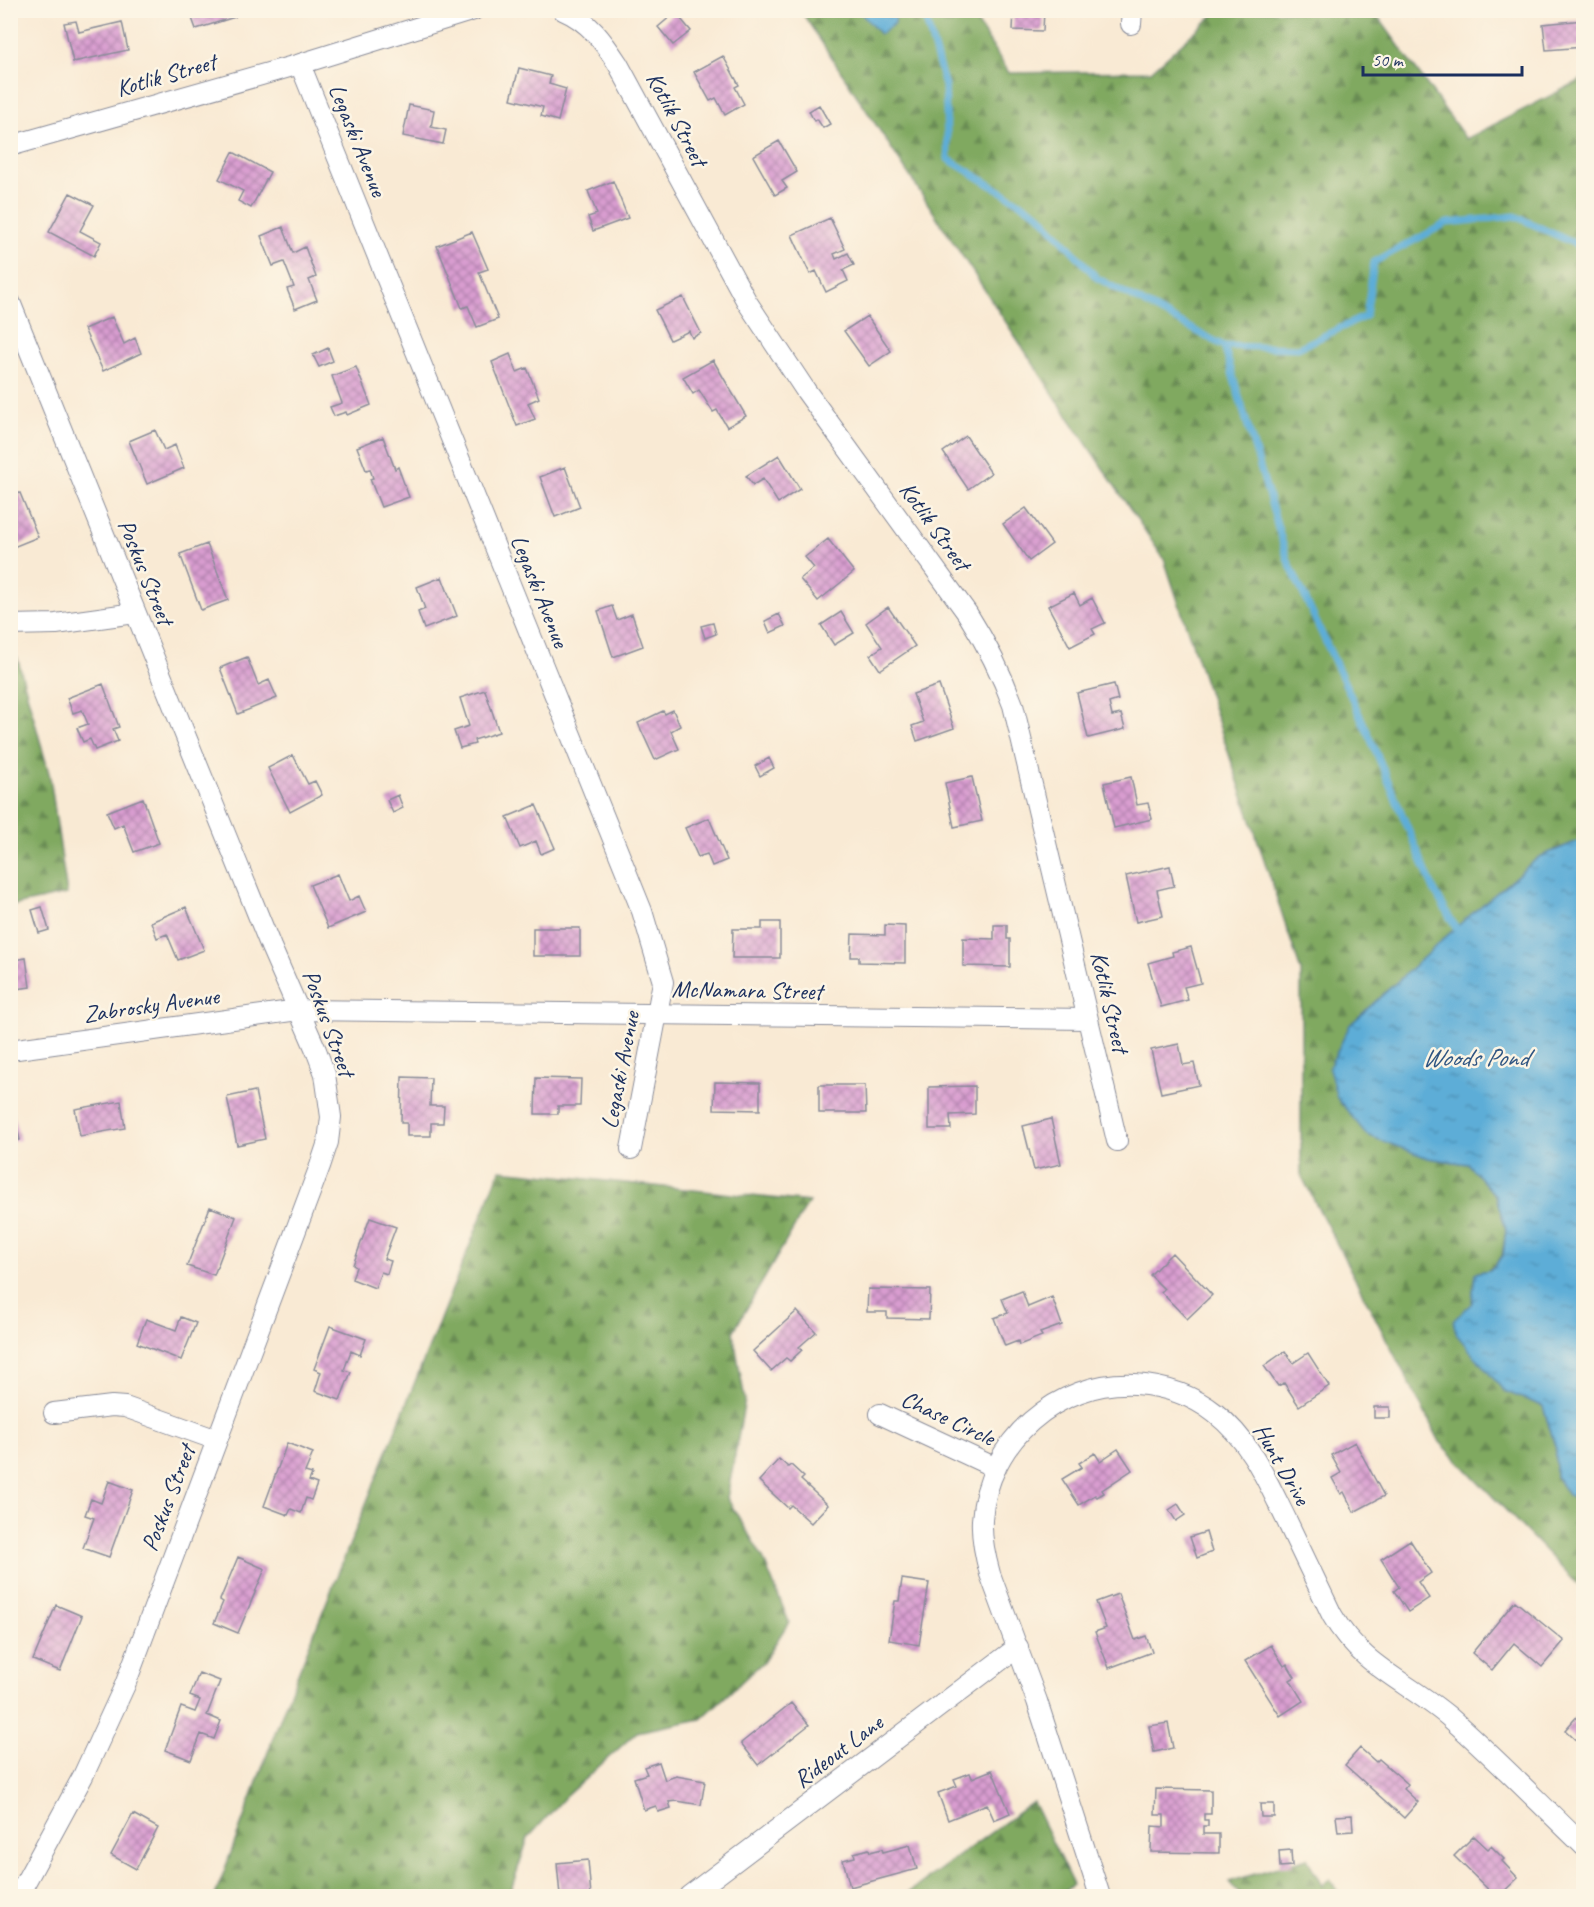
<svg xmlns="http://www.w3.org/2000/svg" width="1594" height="1907" viewBox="0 0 1594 1907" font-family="Caveat,sans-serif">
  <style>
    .forest { fill: url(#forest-firs); stroke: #4e6c5f; stroke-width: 1.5 }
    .water { fill: url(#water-ripples); stroke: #3c6e9a; stroke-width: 1.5 }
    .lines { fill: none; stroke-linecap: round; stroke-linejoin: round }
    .stream { stroke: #5dadd7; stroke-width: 7 }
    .building { fill: url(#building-cross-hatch) }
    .minor-casing { stroke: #8a8c99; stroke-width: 22 }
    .minor { stroke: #fff; stroke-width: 20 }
    .labels { text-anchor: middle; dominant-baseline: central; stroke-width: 5; stroke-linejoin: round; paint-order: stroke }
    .street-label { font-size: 24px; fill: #1b2f5e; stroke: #fcf5e5 }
    .water-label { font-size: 26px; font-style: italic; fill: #2f5582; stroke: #fcf5e5 }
  </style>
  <defs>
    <pattern id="forest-firs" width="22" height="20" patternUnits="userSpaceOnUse" patternTransform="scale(1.5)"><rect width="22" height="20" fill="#80a960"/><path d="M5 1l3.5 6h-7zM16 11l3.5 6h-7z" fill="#688a52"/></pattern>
    <pattern id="water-ripples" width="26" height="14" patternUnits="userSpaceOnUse" patternTransform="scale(1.5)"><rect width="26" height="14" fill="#5dadd7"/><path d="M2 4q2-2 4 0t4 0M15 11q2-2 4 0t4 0" fill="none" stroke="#4c8db2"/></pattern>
    <pattern id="building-cross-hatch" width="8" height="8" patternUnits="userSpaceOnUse" patternTransform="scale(1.5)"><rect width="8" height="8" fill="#d99dd0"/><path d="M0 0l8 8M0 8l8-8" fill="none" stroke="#af80ac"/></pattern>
  </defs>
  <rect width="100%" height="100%" fill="#fcf5e5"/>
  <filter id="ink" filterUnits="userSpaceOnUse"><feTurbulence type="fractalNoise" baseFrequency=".0167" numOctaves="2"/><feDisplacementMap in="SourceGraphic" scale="12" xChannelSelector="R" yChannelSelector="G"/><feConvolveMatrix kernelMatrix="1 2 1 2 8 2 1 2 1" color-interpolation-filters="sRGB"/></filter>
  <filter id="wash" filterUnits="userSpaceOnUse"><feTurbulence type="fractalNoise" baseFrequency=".008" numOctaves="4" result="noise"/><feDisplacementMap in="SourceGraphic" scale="24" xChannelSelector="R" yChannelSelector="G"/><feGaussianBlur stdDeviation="1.35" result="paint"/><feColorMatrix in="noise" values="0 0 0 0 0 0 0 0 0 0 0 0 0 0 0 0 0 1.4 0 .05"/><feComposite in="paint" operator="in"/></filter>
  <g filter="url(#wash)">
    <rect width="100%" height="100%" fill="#f9ead4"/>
    <!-- forest -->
    <path class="forest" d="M 801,11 L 970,11 L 1009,73 L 1151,71 L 1218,11 L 1374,11 L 1466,139 L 1583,79 L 1583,839 L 1539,857 L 1461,923 L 1350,1025 L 1428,1158 L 1468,1164 L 1496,1196 L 1506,1230 L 1502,1256 L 1490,1270 L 1475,1273 L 1472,1303 L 1504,1391 L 1543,1406 L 1556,1449 L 1556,1476 L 1568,1495 L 1583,1501 L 1583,1590 L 1440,1442 L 1301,1175 L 1301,971 L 1164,559 L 1065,412 Z
      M 11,657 L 17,657 L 50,777 L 67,894 L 11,906 Z
      M 500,1170 L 809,1202 L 733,1332 L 745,1400 L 727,1498 L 763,1558 L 789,1622 L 764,1661 L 701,1719 L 637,1732 L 565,1797 L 528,1838 L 509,1896 L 215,1896 L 286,1703 Z
      M 1033,1802 L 1073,1885 L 1056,1896 L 904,1896 Z
      M 1307,1858 L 1322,1886 L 1330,1879 L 1341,1896 L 1241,1896 L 1229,1882 Z"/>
    <!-- water -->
    <path class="water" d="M 859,11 L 895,11 L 895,23 L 880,34 Z
      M 1583,839 L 1583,1501 L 1568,1495 L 1556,1476 L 1556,1449 L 1543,1406 L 1504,1391 L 1457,1335 L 1453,1321 L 1472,1303 L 1475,1273 L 1490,1270 L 1503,1256 L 1506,1230 L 1496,1196 L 1468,1164 L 1428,1158 L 1367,1135 L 1337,1098 L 1329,1068 L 1350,1025 L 1461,923 L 1539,857 Z"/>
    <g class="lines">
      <!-- stream -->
      <path class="stream" d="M 923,10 L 945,86 L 948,159 L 1040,215 L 1097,278 L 1224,346 L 1288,561 L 1368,733 L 1434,890 L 1460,935
        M 1224,346 L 1298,348 L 1366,316 L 1374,262 L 1447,223 L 1515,216 L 1584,248"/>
    </g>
    <g id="blocks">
      <!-- building -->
      <path class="building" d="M 189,10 L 233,10 L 235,17 L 196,29 Z
        M 669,10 L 677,10 L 675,12 L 691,31 L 673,45 L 658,27 L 672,15 Z
        M 1014,10 L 1044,10 L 1043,31 L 1013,30 Z
        M 1584,20 L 1584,47 L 1546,50 L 1543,24 Z
        M 76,21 L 79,32 L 122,22 L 128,50 L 73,62 L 64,23 Z
        M 723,56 L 739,85 L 735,87 L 744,104 L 725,115 L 716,98 L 710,101 L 694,72 Z
        M 519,68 L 551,76 L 549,84 L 566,89 L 558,121 L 541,116 L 543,107 L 511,99 Z
        M 409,105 L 434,110 L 431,127 L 446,130 L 443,144 L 403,136 Z
        M 819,105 L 830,124 L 823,128 L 817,119 L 814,121 L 809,111 Z
        M 779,141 L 797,172 L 782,181 L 787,188 L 775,195 L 753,156 Z
        M 233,152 L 270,172 L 251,208 L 238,201 L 243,191 L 219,179 Z
        M 613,181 L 628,218 L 593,231 L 588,217 L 597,214 L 588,191 Z
        M 70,193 L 94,205 L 80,231 L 101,242 L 94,256 L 49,232 Z
        M 830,218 L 845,249 L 834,254 L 836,259 L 848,253 L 854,265 L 843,270 L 848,281 L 826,292 L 816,271 L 810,274 L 792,235 Z
        M 283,227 L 293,253 L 305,247 L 316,277 L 309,280 L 317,300 L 295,309 L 287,289 L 294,287 L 284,262 L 273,266 L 261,236 Z
        M 472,232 L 488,269 L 479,272 L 498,319 L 477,327 L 468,306 L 462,308 L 437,246 Z
        M 683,297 L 701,333 L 692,338 L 689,331 L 670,340 L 655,310 Z
        M 867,316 L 891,351 L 869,366 L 844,331 Z
        M 112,317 L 124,344 L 135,338 L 141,353 L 103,371 L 84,329 Z
        M 328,348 L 333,361 L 319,367 L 313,355 Z
        M 510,354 L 517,372 L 527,368 L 539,398 L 528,403 L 535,419 L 517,426 L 492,362 Z
        M 713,360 L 746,416 L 727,427 L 717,410 L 713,412 L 699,390 L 693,394 L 683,377 Z
        M 356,367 L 371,405 L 347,415 L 346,412 L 334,416 L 330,407 L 342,403 L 332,376 Z
        M 155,430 L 164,450 L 175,445 L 184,468 L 147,484 L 129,441 Z
        M 966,436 L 991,473 L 968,489 L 943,452 Z
        M 383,437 L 395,469 L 398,467 L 409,497 L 381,507 L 370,479 L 373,478 L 370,469 L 366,470 L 357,447 Z
        M 779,455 L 800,489 L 778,503 L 763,479 L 753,485 L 746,476 Z
        M 565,467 L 580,507 L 555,517 L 540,477 Z
        M 20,493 L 38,537 L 11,548 L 10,496 Z
        M 1026,508 L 1052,544 L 1029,561 L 1003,524 Z
        M 828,539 L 854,572 L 818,601 L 800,579 L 814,568 L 805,557 Z
        M 207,544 L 228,600 L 201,610 L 180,554 Z
        M 442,577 L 457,616 L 424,629 L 418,612 L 425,609 L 417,587 Z
        M 1074,593 L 1080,605 L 1092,598 L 1105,623 L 1092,629 L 1095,634 L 1070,647 L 1048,606 Z
        M 612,606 L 617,620 L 632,614 L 643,646 L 613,657 L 598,611 Z
        M 888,607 L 915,646 L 880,670 L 870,655 L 882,647 L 866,623 Z
        M 841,612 L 854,633 L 834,645 L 821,625 Z
        M 779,614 L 785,626 L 770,633 L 765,621 Z
        M 713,623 L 716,634 L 705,638 L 701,626 Z
        M 247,657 L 258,685 L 269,680 L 277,698 L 238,714 L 220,668 Z
        M 103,684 L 119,727 L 113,729 L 118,741 L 95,750 L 90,739 L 83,742 L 77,728 L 88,724 L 82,710 L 73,713 L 67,698 Z
        M 1114,684 L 1118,700 L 1109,703 L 1112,716 L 1121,714 L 1125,729 L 1088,738 L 1077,693 Z
        M 939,685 L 954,728 L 917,741 L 912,726 L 923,722 L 913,694 Z
        M 485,690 L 499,732 L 474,740 L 475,744 L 460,748 L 454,731 L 469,726 L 460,698 Z
        M 673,710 L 680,726 L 671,731 L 679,749 L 655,760 L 638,723 L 663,711 L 665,714 Z
        M 293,755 L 308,784 L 315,781 L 322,795 L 290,812 L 268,768 Z
        M 769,758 L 774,768 L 760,776 L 755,766 Z
        M 972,777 L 982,821 L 954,827 L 945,783 Z
        M 1131,777 L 1137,805 L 1148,803 L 1152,819 L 1114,828 L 1104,783 Z
        M 398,795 L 403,808 L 393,813 L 387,800 Z
        M 143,798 L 159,843 L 134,852 L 123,824 L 114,828 L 107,812 Z
        M 536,805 L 555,848 L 541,854 L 536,841 L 520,848 L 507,817 Z
        M 709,818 L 727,860 L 712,866 L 707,854 L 698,857 L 685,828 Z
        M 1170,866 L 1174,886 L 1157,890 L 1163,916 L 1136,922 L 1126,876 Z
        M 338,874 L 349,901 L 359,896 L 366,912 L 328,928 L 310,885 Z
        M 42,907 L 49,930 L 39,933 L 32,910 Z
        M 186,907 L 204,950 L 178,960 L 167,934 L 157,938 L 151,922 Z
        M 762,922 L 780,922 L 780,958 L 732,958 L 733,929 L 762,929 Z
        M 885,925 L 905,926 L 905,963 L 859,962 L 859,957 L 851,957 L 852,934 L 885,935 Z
        M 994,925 L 1007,925 L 1007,939 L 1010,939 L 1010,967 L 963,966 L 963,938 L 994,939 Z
        M 533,928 L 580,928 L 580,956 L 533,956 Z
        M 1191,947 L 1201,983 L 1184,987 L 1188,1000 L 1161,1007 L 1148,963 L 1173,956 L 1172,952 Z
        M 26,958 L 30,987 L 10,990 L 10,961 Z
        M 1179,1044 L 1183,1065 L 1194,1063 L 1199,1085 L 1161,1093 L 1151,1050 Z
        M 402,1077 L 431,1078 L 430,1106 L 444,1106 L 443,1123 L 431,1123 L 431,1136 L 407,1136 L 407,1123 L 401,1123 Z
        M 536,1078 L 581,1079 L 580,1106 L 558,1106 L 558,1114 L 535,1114 Z
        M 715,1082 L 760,1083 L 760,1110 L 714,1109 Z
        M 819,1085 L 865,1085 L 866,1113 L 819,1113 Z
        M 975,1086 L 975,1114 L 950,1115 L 951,1129 L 929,1129 L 929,1087 Z
        M 255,1091 L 265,1139 L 237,1145 L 227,1097 Z
        M 121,1101 L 125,1128 L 80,1136 L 75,1109 Z
        M 13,1113 L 20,1140 L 10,1142 L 10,1114 Z
        M 1051,1119 L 1061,1164 L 1034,1170 L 1023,1126 Z
        M 210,1207 L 236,1217 L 214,1275 L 187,1266 Z
        M 370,1218 L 396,1227 L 384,1259 L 391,1261 L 387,1274 L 381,1272 L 375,1288 L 352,1279 L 356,1267 L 353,1265 Z
        M 1172,1253 L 1212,1295 L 1187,1319 L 1161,1292 L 1164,1289 L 1150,1275 Z
        M 868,1289 L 930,1290 L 929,1319 L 887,1318 L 887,1312 L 867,1312 Z
        M 1022,1291 L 1028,1307 L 1052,1297 L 1062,1325 L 1040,1333 L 1042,1336 L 1019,1345 L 1018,1341 L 1005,1346 L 994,1318 L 1008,1313 L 1002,1299 Z
        M 797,1311 L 816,1332 L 799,1347 L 802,1350 L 790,1361 L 786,1358 L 771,1371 L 753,1351 Z
        M 181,1317 L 196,1323 L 181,1360 L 137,1343 L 146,1319 L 176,1330 Z
        M 330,1326 L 366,1339 L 360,1355 L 351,1351 L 344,1370 L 351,1372 L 340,1400 L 315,1391 L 321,1372 L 314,1369 Z
        M 1285,1351 L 1293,1363 L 1308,1353 L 1329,1386 L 1299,1406 L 1284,1383 L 1278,1386 L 1264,1366 Z
        M 1374,1407 L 1390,1407 L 1390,1418 L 1374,1418 Z
        M 1355,1442 L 1384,1496 L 1354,1512 L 1344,1492 L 1341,1494 L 1332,1478 L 1341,1473 L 1331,1455 Z
        M 287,1443 L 313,1453 L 305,1472 L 312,1474 L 309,1481 L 317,1484 L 311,1500 L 306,1498 L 301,1513 L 291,1509 L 288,1515 L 264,1506 Z
        M 1118,1449 L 1132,1470 L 1102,1490 L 1104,1493 L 1097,1497 L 1095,1495 L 1079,1505 L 1062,1479 L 1082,1467 L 1079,1463 L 1095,1453 L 1100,1461 Z
        M 779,1459 L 788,1467 L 791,1465 L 804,1477 L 801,1480 L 828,1505 L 811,1523 L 791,1505 L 788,1508 L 759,1481 Z
        M 109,1481 L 133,1490 L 109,1557 L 83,1548 L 94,1518 L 85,1515 L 91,1499 L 101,1503 Z
        M 1178,1504 L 1185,1515 L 1176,1521 L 1169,1510 Z
        M 1206,1532 L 1212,1552 L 1197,1558 L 1190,1537 Z
        M 1410,1540 L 1431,1573 L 1418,1582 L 1429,1598 L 1408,1612 L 1394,1591 L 1399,1587 L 1381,1559 Z
        M 238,1557 L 265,1569 L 238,1633 L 214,1623 L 223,1602 L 220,1600 Z
        M 902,1579 L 929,1583 L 919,1645 L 889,1640 L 895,1601 L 899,1601 Z
        M 1118,1594 L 1135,1640 L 1146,1636 L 1152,1652 L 1109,1668 L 1095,1632 L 1106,1628 L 1096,1602 Z
        M 1515,1601 L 1564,1641 L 1542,1667 L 1514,1643 L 1492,1670 L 1472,1653 Z
        M 56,1605 L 82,1616 L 60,1671 L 33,1660 Z
        M 1271,1645 L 1284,1666 L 1287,1664 L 1295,1677 L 1290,1680 L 1303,1701 L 1280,1716 L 1245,1661 Z
        M 199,1673 L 220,1681 L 207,1715 L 221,1721 L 214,1739 L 201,1734 L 191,1760 L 165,1750 L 181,1707 L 195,1712 L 200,1700 L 190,1696 Z
        M 791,1703 L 809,1725 L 758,1765 L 741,1743 Z
        M 1581,1712 L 1584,1714 L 1584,1757 L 1579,1752 L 1583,1747 L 1565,1730 Z
        M 1168,1723 L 1173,1748 L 1154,1752 L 1149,1726 Z
        M 1360,1748 L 1376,1762 L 1379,1759 L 1408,1784 L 1404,1789 L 1418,1802 L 1404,1818 L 1345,1765 Z
        M 659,1762 L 665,1780 L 676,1776 L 705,1781 L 701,1805 L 677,1801 L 669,1802 L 671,1808 L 658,1812 L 656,1806 L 644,1810 L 634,1778 L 647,1774 L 644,1767 Z
        M 992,1770 L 1010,1813 L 994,1820 L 987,1804 L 948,1820 L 938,1793 L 957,1786 L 954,1779 L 970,1773 L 972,1778 Z
        M 1156,1789 L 1211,1790 L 1211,1814 L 1204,1814 L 1204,1820 L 1208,1820 L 1208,1826 L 1203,1826 L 1203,1834 L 1219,1834 L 1219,1853 L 1151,1852 L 1152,1826 L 1164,1827 L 1164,1815 L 1155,1815 Z
        M 1260,1804 L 1274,1804 L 1274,1817 L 1261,1817 Z
        M 133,1814 L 158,1828 L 136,1869 L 111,1855 Z
        M 1352,1815 L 1353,1831 L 1338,1832 L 1336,1816 Z
        M 1474,1836 L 1488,1849 L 1491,1846 L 1504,1859 L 1502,1861 L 1518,1878 L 1499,1896 L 1495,1896 L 1454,1856 Z
        M 910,1845 L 917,1869 L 850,1887 L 843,1860 L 855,1857 L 854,1853 L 869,1849 L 870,1852 L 882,1849 L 883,1852 Z
        M 1291,1850 L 1292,1866 L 1280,1867 L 1279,1851 Z
        M 588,1860 L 591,1896 L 560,1896 L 557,1863 Z"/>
    </g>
  </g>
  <g filter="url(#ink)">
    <use href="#blocks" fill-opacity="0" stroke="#8a8c99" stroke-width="1.5"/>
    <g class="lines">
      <defs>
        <path id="minor" d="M 563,10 C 589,21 603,41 618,64 L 747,302 L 806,391 L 967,613 C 986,643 1001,672 1013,705 L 1117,1141
          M 1131,24 L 1132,10
          M 300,64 L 642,911 L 663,982 L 631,1149
          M 10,146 L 300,64 L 474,10
          M 10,302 L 271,947 L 316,1050 L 325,1074 L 331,1117 L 328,1142 L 320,1166 L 125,1685 L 83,1776 L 18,1896
          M 10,625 L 56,624 L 135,613
          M 10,1050 L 298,1010 L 1087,1019
          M 54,1413 L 112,1406 L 125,1407 L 217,1440
          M 880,1414 L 996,1468
          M 689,1896 L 1018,1647
          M 1100,1896 L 1037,1701 L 990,1574 C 985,1556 981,1539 982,1520 C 987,1442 1057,1380 1135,1384 C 1164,1386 1192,1395 1215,1413 C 1251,1441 1267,1481 1287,1521 C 1302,1553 1317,1584 1332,1615 C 1361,1666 1405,1680 1448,1716 C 1495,1757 1539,1803 1584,1846"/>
      </defs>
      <!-- minor casing -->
      <use href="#minor" class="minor-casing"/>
      <!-- minor -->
      <use href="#minor" class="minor"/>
    </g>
  </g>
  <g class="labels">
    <!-- street labels -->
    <g class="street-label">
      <text transform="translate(166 75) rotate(-16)">Kotlik Street</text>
      <text transform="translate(677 119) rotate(62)">Kotlik Street</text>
      <text transform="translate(358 140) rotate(68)">Legaski Avenue</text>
      <text transform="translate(935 526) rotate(54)">Kotlik Street</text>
      <text transform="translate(146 572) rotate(68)">Poskus Street</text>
      <text transform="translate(540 591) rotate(68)">Legaski Avenue</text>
      <text transform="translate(747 990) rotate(1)">McNamara Street</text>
      <text transform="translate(1110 1002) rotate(77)">Kotlik Street</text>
      <text transform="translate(151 1005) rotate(-8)">Zabrosky Avenue</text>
      <text transform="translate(329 1023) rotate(70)">Poskus Street</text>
      <text transform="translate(620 1070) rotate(-79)">Legaski Avenue</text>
      <text transform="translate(948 1418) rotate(25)">Chase Circle</text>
      <text transform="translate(1282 1464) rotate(60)">Hunt Drive</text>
      <text transform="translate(168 1498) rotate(-69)">Poskus Street</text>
      <text transform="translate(838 1751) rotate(-37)">Rideout Lane</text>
    </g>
    <!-- water labels -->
    <g class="water-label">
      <text x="1475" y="1057">Woods Pond</text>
    </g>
  </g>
  <!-- margin -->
  <rect width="1594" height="1907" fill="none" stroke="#fcf5e5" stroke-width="36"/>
  <!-- scale -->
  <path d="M1363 66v9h159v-9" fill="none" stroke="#1b2f5e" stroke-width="3"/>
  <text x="1372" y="66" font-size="18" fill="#1b2f5e" stroke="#fcf5e5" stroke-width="4.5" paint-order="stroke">50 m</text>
</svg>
